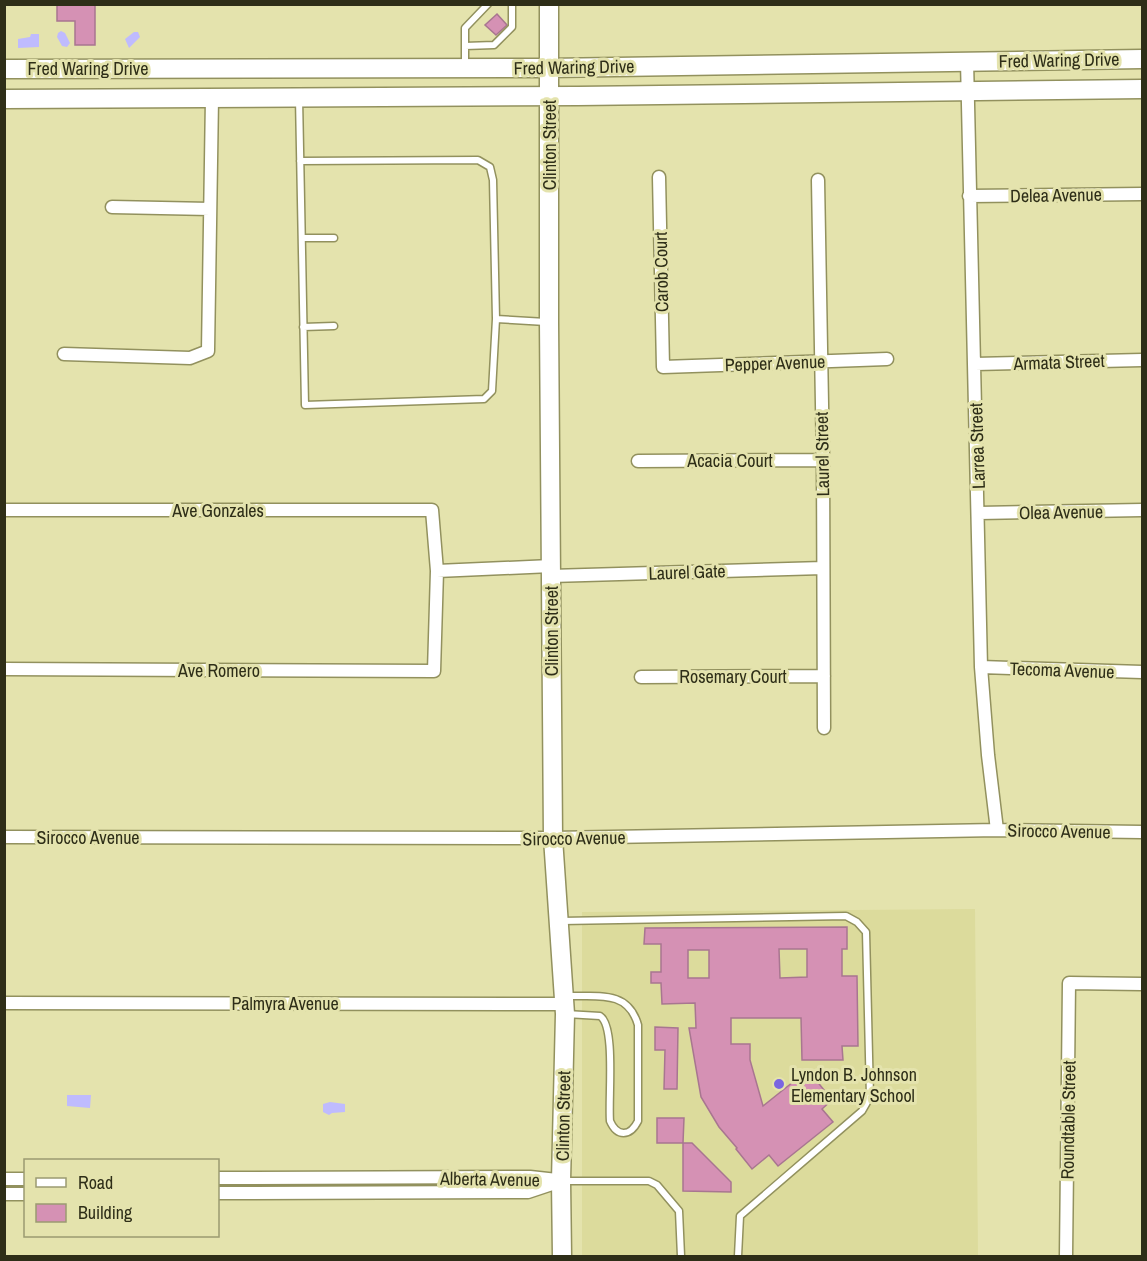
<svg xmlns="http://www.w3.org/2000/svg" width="1147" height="1261" viewBox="0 0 1147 1261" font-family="'Archivo Narrow',sans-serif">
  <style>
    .built { fill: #dcdb9c }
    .water { fill: #bfbbfe }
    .building { fill: #d591b4; stroke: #a87690; stroke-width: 1.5; fill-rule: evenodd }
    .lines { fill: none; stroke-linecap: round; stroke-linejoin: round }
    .lane-casing { stroke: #92915e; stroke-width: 9 }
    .street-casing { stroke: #92915e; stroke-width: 15 }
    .secondary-casing { stroke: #92915e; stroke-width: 21 }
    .lane { stroke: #fff; stroke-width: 6 }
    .street { stroke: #fff; stroke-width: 12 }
    .secondary { stroke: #fff; stroke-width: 18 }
    .poi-dot { fill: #7a65e1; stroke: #e4e3ad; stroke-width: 2 }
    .labels { text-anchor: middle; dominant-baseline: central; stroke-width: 6; stroke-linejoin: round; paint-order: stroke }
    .street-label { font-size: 18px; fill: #2e2e18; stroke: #e4e3ad }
    .poi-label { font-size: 18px; fill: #2e2e18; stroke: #e4e3ad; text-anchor: start }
  </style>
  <rect width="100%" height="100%" fill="#e4e3ad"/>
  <!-- built -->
  <path class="built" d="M 975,909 L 978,1256 L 582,1256 L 582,912 Z"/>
  <!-- water -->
  <path class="water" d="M 61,31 L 65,33 L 70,43 L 67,47 L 62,46 L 57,37 L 58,33 Z
    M 134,32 L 138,32 L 140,37 L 129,48 L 125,39 Z
    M 31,34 L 39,34 L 39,47 L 18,48 L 18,39 L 30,37 Z
    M 67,1095 L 91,1095 L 90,1108 L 67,1106 Z
    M 330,1102 L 345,1104 L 345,1112 L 332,1113 L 329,1115 L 323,1112 L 323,1104 Z"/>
  <!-- building -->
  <path class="building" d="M 57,4 L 95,4 L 95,45 L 75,45 L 75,21 L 57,21 Z
    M 497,14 L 507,25 L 496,35 L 485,25 Z
    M 847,927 L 847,949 L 842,949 L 842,976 L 857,976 L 858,1046 L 842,1046 L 843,1060 L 802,1060 L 801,1018 L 731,1018 L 731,1044 L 750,1044 L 750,1060 L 763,1106 L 808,1070 L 832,1100 L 822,1109 L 833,1122 L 778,1166 L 769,1155 L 752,1169 L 736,1149 L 737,1148 L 719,1127 L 701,1097 L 689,1028 L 696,1028 L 695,1003 L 662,1004 L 661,983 L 651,983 L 651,972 L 661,972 L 661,944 L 644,944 L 645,928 ZM 779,949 L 807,949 L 807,977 L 780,978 ZM 688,950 L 709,950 L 709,978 L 688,978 Z
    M 655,1027 L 678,1028 L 677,1089 L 664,1089 L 665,1050 L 655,1050 Z
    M 657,1118 L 684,1118 L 683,1143 L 657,1143 Z
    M 683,1143 L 692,1143 L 731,1182 L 731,1192 L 683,1191 Z"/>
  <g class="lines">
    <defs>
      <path id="lane" d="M 465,46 L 494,45 L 512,27 L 512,4
        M 465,66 L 465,28 L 488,4
        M 299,98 L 305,405 L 484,399 L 492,391 L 496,319 L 546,322
        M 300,161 L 478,160 L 490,167 L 493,180 L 496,319
        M 302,238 L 334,238
        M 303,327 L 334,326
        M 561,921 L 846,916 L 857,922 L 866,932 L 870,1097 L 862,1111 L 740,1216 L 738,1256
        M 566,1014 L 600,1016 C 616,1026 608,1099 610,1121 C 617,1137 630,1137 638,1121 L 638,1025 C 628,989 596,997 566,996
        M 564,1181 L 649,1181 L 657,1185 L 679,1211 L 681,1256"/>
      <path id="street" d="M 967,61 L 981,667 L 988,755 L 997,830
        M 659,177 L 663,367 L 887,359
        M 818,180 L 823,460 L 824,728
        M 969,196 L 1142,194
        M 112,207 L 210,209
        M 64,354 L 190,358 L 208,351 L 212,98
        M 975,364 L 1142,360
        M 638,461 L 823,460
        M 4,510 L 432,510 L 437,571 L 434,671 L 4,669
        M 979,513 L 1142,510
        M 437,571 L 551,566
        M 551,576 L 823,568
        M 981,667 L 1142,672
        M 641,677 L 824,676
        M 4,837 L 553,838 L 997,830 L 1142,832
        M 4,1003 L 565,1004
        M 218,1178 L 530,1177 L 557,1180
        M 4,1179 L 26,1179
        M 218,1193 L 528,1192 L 561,1181
        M 4,1194 L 26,1194
        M 1066,1256 L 1069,983 L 1142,984"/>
      <path id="secondary" d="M 549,4 L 549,322 L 553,838 L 565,1014 L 561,1181 L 562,1256
        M 4,69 L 549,68 L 1142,59
        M 4,99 L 578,96 L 1142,89"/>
    </defs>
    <!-- lane casing -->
    <use href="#lane" class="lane-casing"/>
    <!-- street casing -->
    <use href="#street" class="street-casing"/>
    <!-- secondary casing -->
    <use href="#secondary" class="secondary-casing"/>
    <!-- lane -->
    <use href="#lane" class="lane"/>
    <!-- street -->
    <use href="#street" class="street"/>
    <!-- secondary -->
    <use href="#secondary" class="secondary"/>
  </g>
  <!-- markers -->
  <circle class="poi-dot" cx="779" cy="1084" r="6"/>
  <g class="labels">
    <!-- street labels -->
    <g class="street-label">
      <text transform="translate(1059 60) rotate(-1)">Fred Waring Drive</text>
      <text transform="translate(574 67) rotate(-1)">Fred Waring Drive</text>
      <text x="88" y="68">Fred Waring Drive</text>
      <text transform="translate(549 145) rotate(-90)">Clinton Street</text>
      <text transform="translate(1056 195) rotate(-1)">Delea Avenue</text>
      <text transform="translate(661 272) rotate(-91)">Carob Court</text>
      <text transform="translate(1059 362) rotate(-2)">Armata Street</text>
      <text transform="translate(775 363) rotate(-2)">Pepper Avenue</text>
      <text transform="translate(977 446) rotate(-92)">Larrea Street</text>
      <text transform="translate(822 454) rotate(-91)">Laurel Street</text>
      <text x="730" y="460">Acacia Court</text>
      <text x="218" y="510">Ave Gonzales</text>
      <text transform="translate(1061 512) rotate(-1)">Olea Avenue</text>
      <text transform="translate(687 572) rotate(-2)">Laurel Gate</text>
      <text transform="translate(551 631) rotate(-90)">Clinton Street</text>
      <text x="219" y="670">Ave Romero</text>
      <text transform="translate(1062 670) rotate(2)">Tecoma Avenue</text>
      <text x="733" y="676">Rosemary Court</text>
      <text transform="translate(1059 831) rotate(1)">Sirocco Avenue</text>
      <text x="88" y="837">Sirocco Avenue</text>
      <text transform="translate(574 838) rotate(-1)">Sirocco Avenue</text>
      <text x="285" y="1003">Palmyra Avenue</text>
      <text transform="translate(563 1116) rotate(-89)">Clinton Street</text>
      <text transform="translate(1068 1120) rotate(-89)">Roundtable Street</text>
      <text transform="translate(490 1179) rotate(1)">Alberta Avenue</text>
    </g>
    <!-- poi labels -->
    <g class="poi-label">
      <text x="791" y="1074">Lyndon B. Johnson<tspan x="791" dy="21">Elementary School</tspan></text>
    </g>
  </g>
  <!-- border -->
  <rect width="1147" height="1261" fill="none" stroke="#2e2e18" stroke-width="12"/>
  <!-- legend -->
  <rect x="24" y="1159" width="195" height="78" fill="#e4e3ad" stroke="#9b9b71" stroke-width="1.5"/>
  <rect x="36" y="1178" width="30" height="9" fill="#ffffff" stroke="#9b9b71" stroke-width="1.5"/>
  <text x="78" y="1189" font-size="18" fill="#2e2e18">Road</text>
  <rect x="36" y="1204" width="30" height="18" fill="#d591b4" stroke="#9b9b71" stroke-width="1.5"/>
  <text x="78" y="1219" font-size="18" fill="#2e2e18">Building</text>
</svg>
